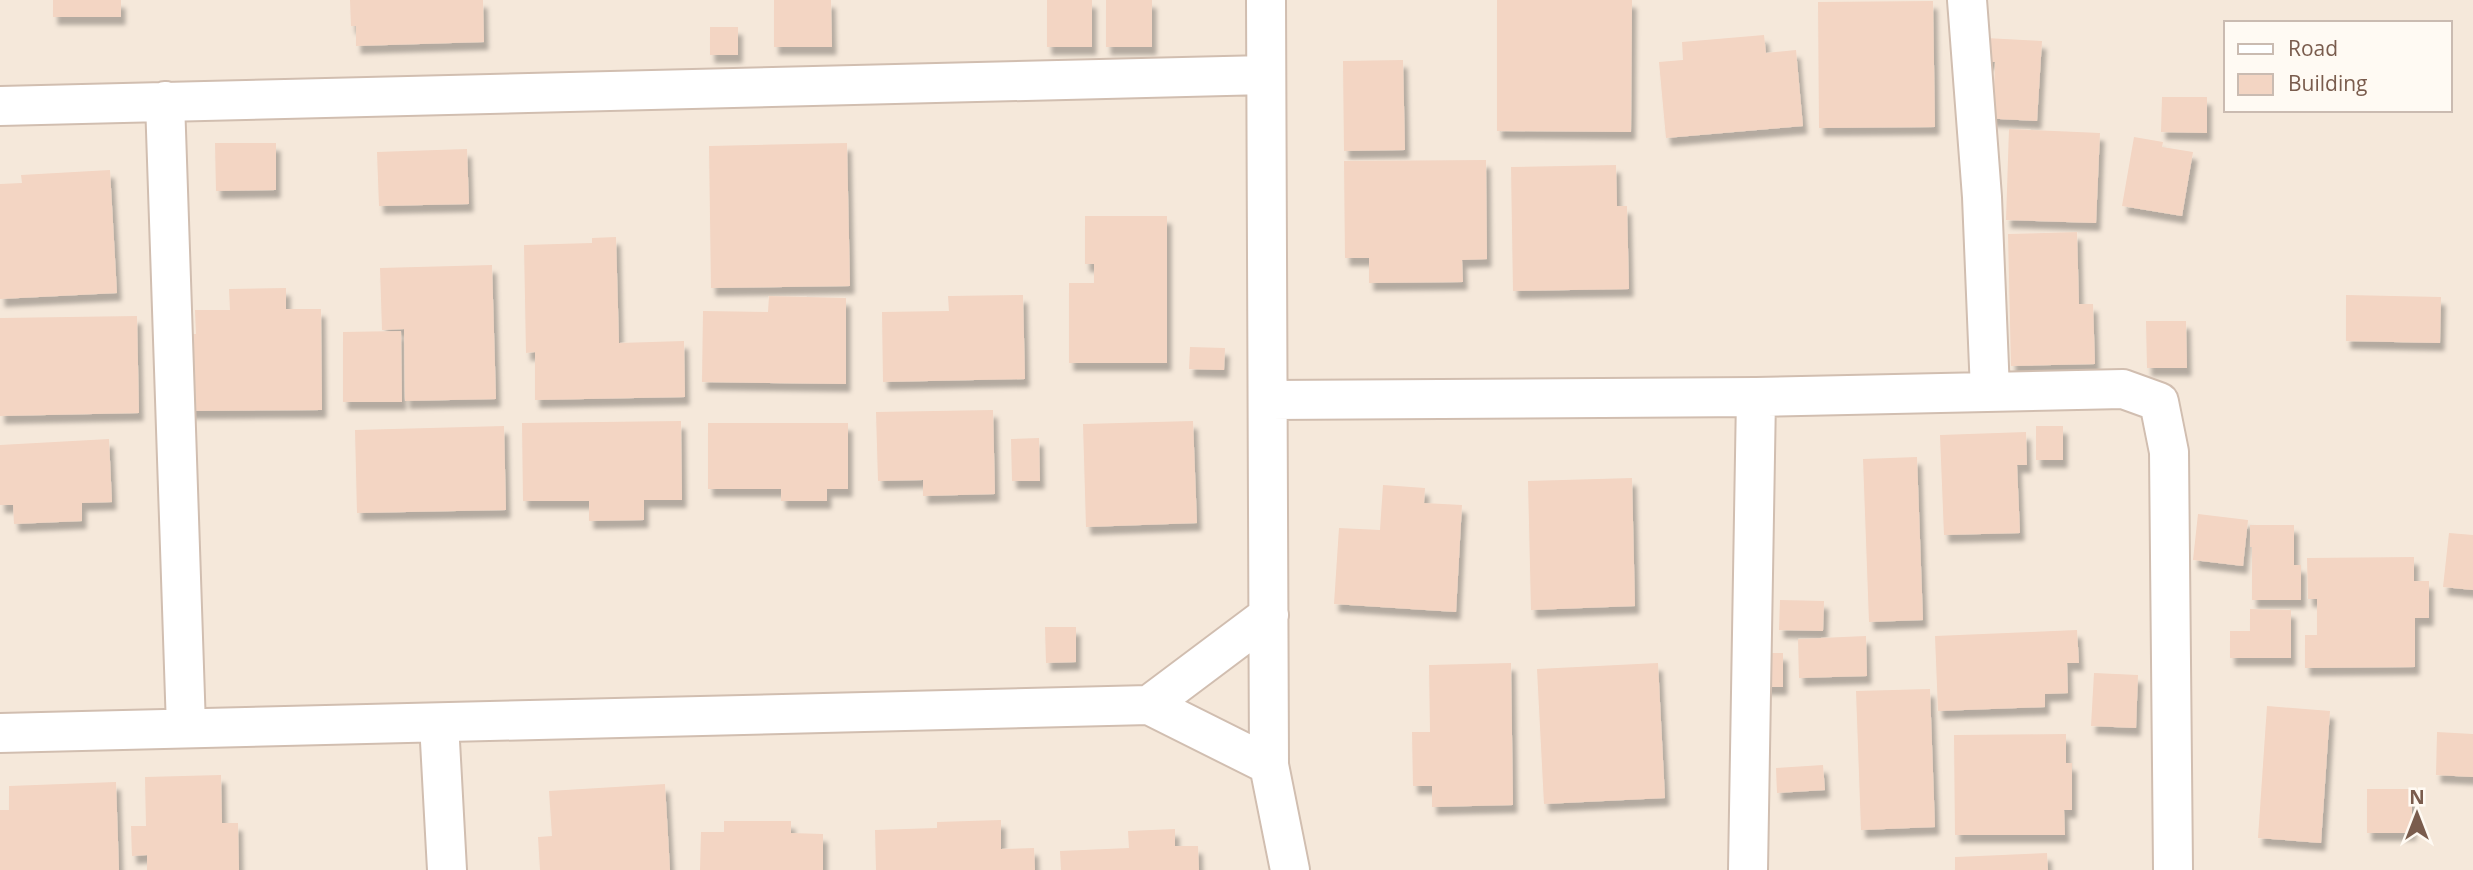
<svg xmlns="http://www.w3.org/2000/svg" width="2473" height="870" viewBox="0 0 2473 870" font-family="'Open Sans',sans-serif">
  <style>
    .residential { fill: #f5e8da; fill-rule: evenodd }
    .building { fill: #f3d5c3; filter: url(#shadow) }
    .lines { fill: none; stroke-linecap: round; stroke-linejoin: round }
    .street-casing { stroke: #d1beb0; stroke-width: 42 }
    .street { stroke: #fff; stroke-width: 38 }
  </style>
  <defs>
    <filter id="shadow"><feDropShadow dx="4.5" dy="8" stdDeviation="2" flood-color="#0004"/></filter>
  </defs>
  <rect width="100%" height="100%" fill="#fdf6ec"/>
  <!-- residential -->
  <path class="residential" d="M 0,0 L 2473,0 L 2473,870 L 0,870 ZM 2226,23 L 2450,23 L 2450,110 L 2226,110 Z"/>
  <!-- building -->
  <path class="building" d="M 53,0 L 121,0 L 121,17 L 53,17 Z
    M 350,0 L 483,0 L 484,42 L 356,46 L 356,26 L 351,26 Z
    M 774,0 L 831,0 L 832,47 L 774,47 Z
    M 1047,0 L 1092,0 L 1092,47 L 1047,47 Z
    M 1106,0 L 1152,0 L 1152,47 L 1106,47 Z
    M 1497,0 L 1632,0 L 1631,132 L 1497,131 Z
    M 1933,1 L 1935,127 L 1819,128 L 1818,2 Z
    M 710,27 L 738,27 L 738,55 L 710,55 Z
    M 1764,35 L 1766,53 L 1796,50 L 1803,126 L 1666,138 L 1659,62 L 1683,60 L 1682,42 Z
    M 1986,38 L 2042,41 L 2037,121 L 1981,118 L 1983,90 L 1994,90 L 1995,62 L 1985,62 Z
    M 1403,60 L 1405,150 L 1344,151 L 1343,61 Z
    M 2162,97 L 2207,97 L 2207,133 L 2161,132 Z
    M 2009,129 L 2100,133 L 2096,223 L 2006,220 Z
    M 2134,137 L 2163,142 L 2162,147 L 2193,152 L 2182,216 L 2122,206 Z
    M 215,143 L 276,143 L 276,190 L 216,191 Z
    M 847,143 L 850,286 L 711,288 L 709,146 Z
    M 467,149 L 469,204 L 379,206 L 377,152 Z
    M 1486,160 L 1487,259 L 1462,260 L 1463,282 L 1369,283 L 1369,258 L 1345,258 L 1344,161 Z
    M 1616,165 L 1617,206 L 1627,206 L 1629,289 L 1513,291 L 1511,167 Z
    M 110,170 L 117,293 L 0,299 L 0,184 L 22,183 L 21,175 Z
    M 1085,216 L 1167,216 L 1167,363 L 1069,363 L 1069,283 L 1094,283 L 1094,264 L 1085,264 Z
    M 2077,232 L 2079,304 L 2093,304 L 2095,364 L 2011,366 L 2008,234 Z
    M 616,237 L 619,343 L 684,341 L 685,397 L 535,400 L 535,352 L 526,353 L 524,245 L 592,243 L 592,238 Z
    M 492,265 L 496,399 L 405,401 L 404,329 L 382,330 L 380,268 Z
    M 286,288 L 286,309 L 321,309 L 322,410 L 187,411 L 186,334 L 196,334 L 195,310 L 230,310 L 229,289 Z
    M 1023,295 L 1025,379 L 883,382 L 882,312 L 949,311 L 948,296 Z
    M 2346,295 L 2441,297 L 2440,343 L 2346,341 Z
    M 769,296 L 846,298 L 846,384 L 702,382 L 703,311 L 768,312 Z
    M 137,316 L 139,413 L 0,416 L 0,318 Z
    M 2146,321 L 2186,321 L 2187,368 L 2147,368 Z
    M 401,331 L 402,402 L 343,402 L 343,332 Z
    M 1190,347 L 1225,348 L 1224,370 L 1189,369 Z
    M 993,410 L 995,494 L 923,496 L 923,480 L 878,481 L 876,412 Z
    M 681,421 L 682,500 L 644,500 L 644,520 L 589,521 L 589,501 L 523,501 L 522,423 Z
    M 1193,421 L 1197,523 L 1086,527 L 1083,424 Z
    M 708,423 L 848,423 L 848,489 L 827,489 L 827,501 L 781,501 L 781,489 L 708,489 Z
    M 504,426 L 506,510 L 357,513 L 355,430 Z
    M 2036,426 L 2063,426 L 2063,460 L 2036,460 Z
    M 2026,432 L 2027,465 L 2017,465 L 2020,533 L 1944,535 L 1940,435 Z
    M 1039,438 L 1040,481 L 1012,481 L 1011,439 Z
    M 109,439 L 112,502 L 82,503 L 82,521 L 14,524 L 13,505 L 0,505 L 0,445 Z
    M 1917,457 L 1923,620 L 1869,622 L 1863,459 Z
    M 1632,478 L 1635,606 L 1531,610 L 1528,481 Z
    M 1383,485 L 1425,488 L 1424,503 L 1462,505 L 1456,612 L 1334,604 L 1339,528 L 1380,530 Z
    M 2198,514 L 2248,520 L 2243,566 L 2193,560 Z
    M 2250,525 L 2294,525 L 2294,565 L 2301,565 L 2301,600 L 2252,600 L 2252,547 L 2250,547 Z
    M 2449,533 L 2473,535 L 2473,590 L 2443,587 Z
    M 2414,557 L 2414,581 L 2429,581 L 2429,618 L 2415,618 L 2415,667 L 2305,668 L 2305,635 L 2317,635 L 2317,599 L 2308,599 L 2307,558 Z
    M 1780,600 L 1824,601 L 1823,631 L 1779,630 Z
    M 2250,609 L 2291,610 L 2291,658 L 2230,658 L 2230,631 L 2250,631 Z
    M 1045,627 L 1076,627 L 1076,662 L 1046,663 Z
    M 2077,630 L 2079,663 L 2067,663 L 2068,693 L 2045,694 L 2045,707 L 1938,711 L 1935,636 Z
    M 1866,636 L 1867,676 L 1799,678 L 1798,639 Z
    M 1759,653 L 1783,653 L 1783,687 L 1759,687 Z
    M 1511,663 L 1513,805 L 1432,807 L 1432,786 L 1413,786 L 1412,732 L 1430,732 L 1429,665 Z
    M 1658,663 L 1665,798 L 1544,804 L 1537,669 Z
    M 2094,673 L 2138,675 L 2136,728 L 2091,726 Z
    M 1930,689 L 1935,827 L 1861,830 L 1856,691 Z
    M 2267,706 L 2330,711 L 2321,843 L 2258,838 Z
    M 2437,732 L 2473,734 L 2473,777 L 2436,775 Z
    M 2066,734 L 2066,763 L 2072,763 L 2072,810 L 2064,810 L 2065,835 L 1955,835 L 1954,735 Z
    M 1823,765 L 1825,790 L 1777,793 L 1776,768 Z
    M 221,775 L 222,823 L 238,823 L 239,870 L 147,870 L 147,855 L 132,856 L 131,826 L 146,826 L 145,777 Z
    M 116,782 L 119,870 L 0,870 L 0,810 L 9,810 L 9,786 Z
    M 665,784 L 670,870 L 540,870 L 538,837 L 552,836 L 549,791 Z
    M 2367,789 L 2412,789 L 2412,833 L 2367,833 Z
    M 1001,820 L 1001,849 L 1034,848 L 1035,870 L 876,870 L 875,830 L 937,828 L 937,822 Z
    M 724,821 L 791,821 L 791,833 L 823,834 L 823,870 L 700,870 L 701,832 L 724,832 Z
    M 1175,829 L 1175,846 L 1198,846 L 1199,870 L 1061,870 L 1060,851 L 1129,848 L 1128,831 Z
    M 2047,853 L 2048,870 L 1955,870 L 1955,857 Z"/>
  <g class="lines">
    <defs>
      <path id="street" d="M 1266,0 L 1269,765 L 1290,870
        M 1967,0 L 1982,197 L 1990,391
        M 165,101 L 186,727
        M 0,106 L 1266,75
        M 1269,400 L 1756,397 L 2123,389 L 2159,402 L 2169,452 L 2173,870
        M 1149,705 L 1269,615
        M 439,723 L 447,870
        M 0,733 L 1149,705 L 1269,765
        M 1748,870 L 1756,397"/>
    </defs>
    <!-- street casing -->
    <use href="#street" class="street-casing"/>
    <!-- street -->
    <use href="#street" class="street"/>
  </g>
  <!-- legend -->
  <rect x="2224" y="21" width="228" height="91" fill="#fffaf3" stroke="#cabbb1" stroke-width="2"/>
  <rect x="2238" y="44" width="35" height="10" fill="#ffffff" stroke="#cabbb1" stroke-width="2"/>
  <text x="2288" y="56" font-size="21" fill="#7a5c4d">Road</text>
  <rect x="2238" y="74" width="35" height="21" fill="#f3d5c3" stroke="#cabbb1" stroke-width="2"/>
  <text x="2288" y="91" font-size="21" fill="#7a5c4d">Building</text>
  <!-- north arrow -->
  <g transform="translate(2417 814)" stroke="#fffaf3" stroke-width="5" paint-order="stroke">
  <path d="M0-5L12 26L0 18L-12 26Z" fill="#7a5c4d"/>
  <text y="-10" font-size="19" font-weight="bold" text-anchor="middle" fill="#7a5c4d">N</text>
  </g>
</svg>
